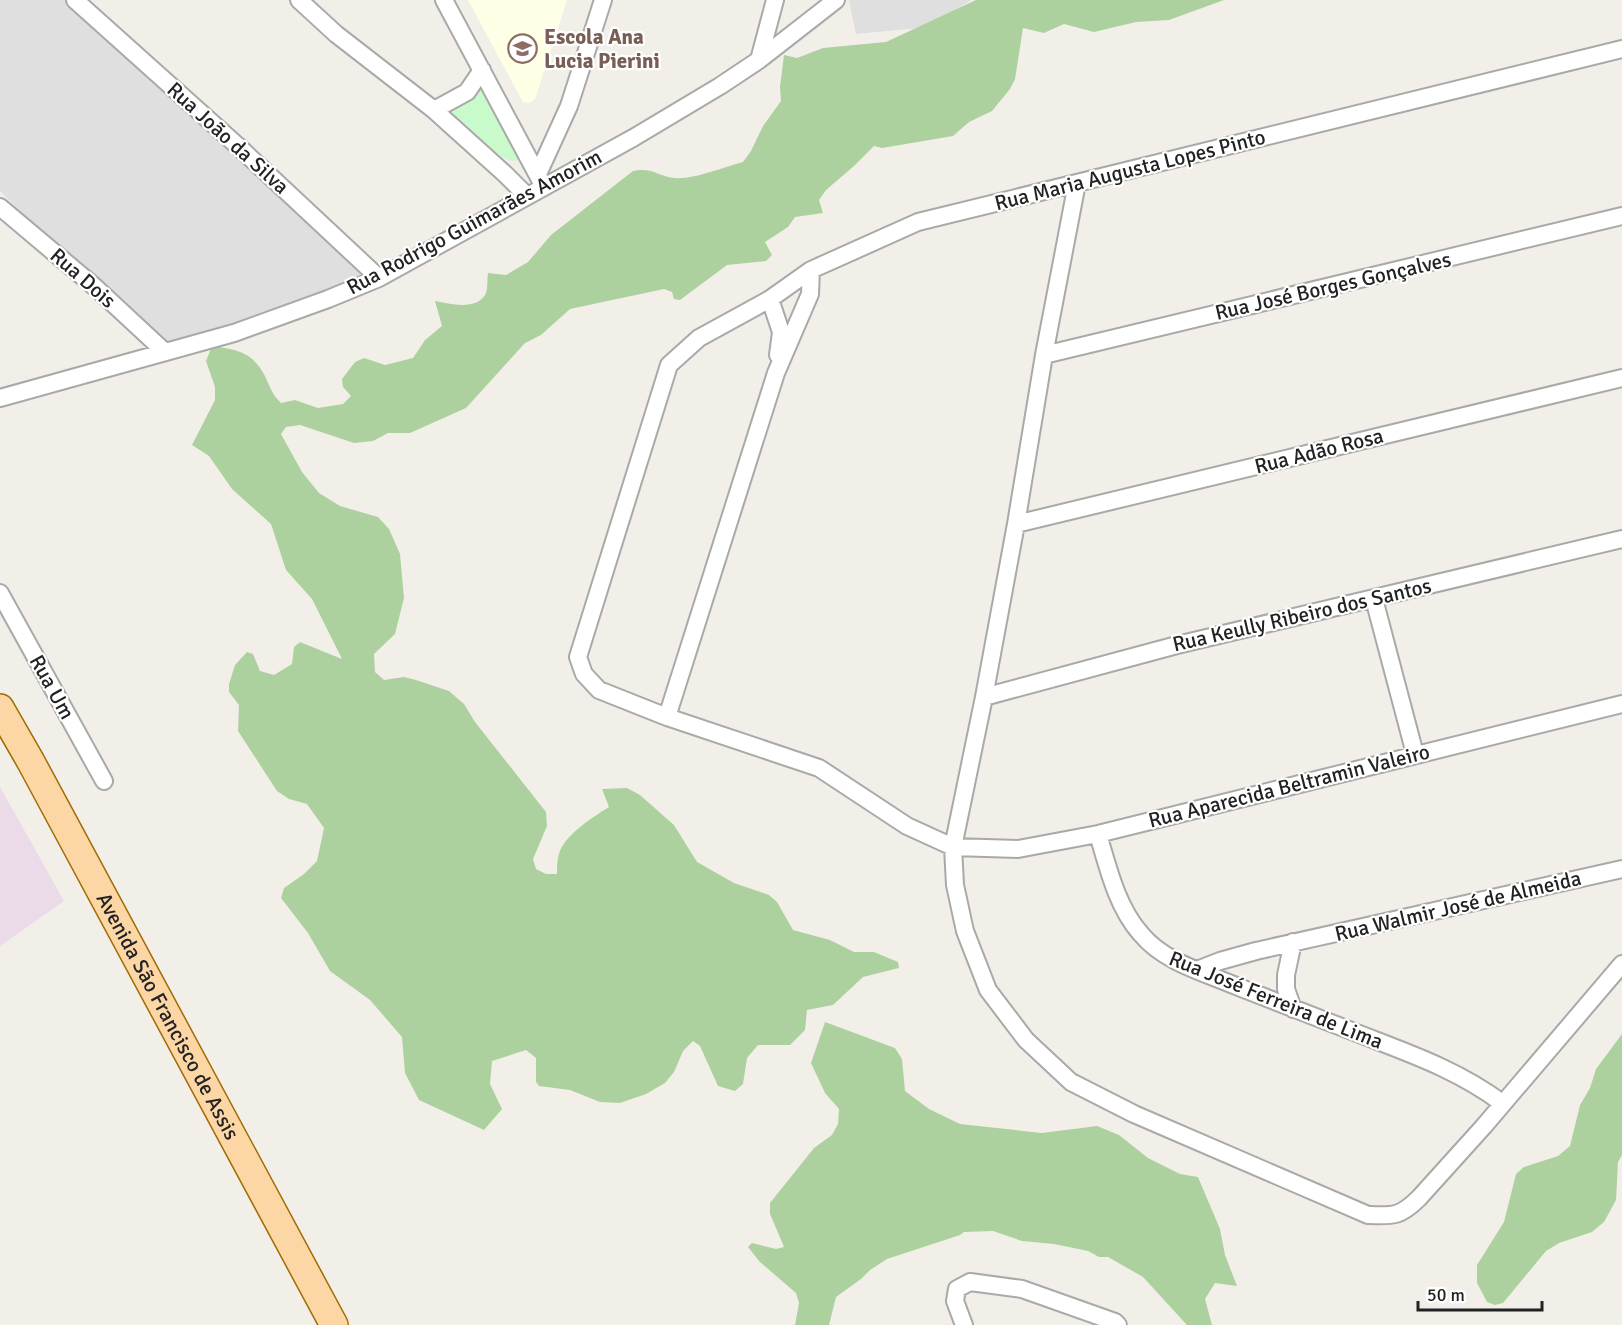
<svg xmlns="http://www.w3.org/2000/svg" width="1622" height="1325" viewBox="0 0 1622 1325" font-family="Signika,sans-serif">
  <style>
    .residential { fill: #e0dfdf }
    .industrial { fill: #ebdbe8 }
    .education { fill: #ffffe5 }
    .forest { fill: #add19e }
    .park { fill: #c8facc }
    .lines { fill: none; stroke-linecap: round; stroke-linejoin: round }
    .street-casing { stroke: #a9a9a9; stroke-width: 20 }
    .primary-casing { stroke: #a06b00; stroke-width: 30 }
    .street { stroke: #fff; stroke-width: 16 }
    .primary { stroke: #fcd6a4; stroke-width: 27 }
    .labels { text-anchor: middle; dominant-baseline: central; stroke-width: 4.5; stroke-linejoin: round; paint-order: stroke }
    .education-label { font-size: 21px; font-weight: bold; fill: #785e54; stroke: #fff; text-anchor: start }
    .street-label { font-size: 21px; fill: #222; stroke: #fff }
  </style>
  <rect width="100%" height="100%" fill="#f2efe9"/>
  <!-- residential -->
  <path class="residential" d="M 0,0 L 75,0 L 379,278 L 165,352 L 0,191 Z
    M 851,0 L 971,0 L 930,27 L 856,34 L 849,1 Z"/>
  <!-- industrial -->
  <path class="industrial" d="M 0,787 L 64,901 L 0,946 Z"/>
  <!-- education -->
  <path class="education" d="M 468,0 L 567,0 L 535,99 L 530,103 L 523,102 Z"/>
  <!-- forest -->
  <path class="forest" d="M 976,0 L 1224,0 L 1169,20 L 1136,22 L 1094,32 L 1064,24 L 1044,33 L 1023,28 L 1015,79 L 1010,89 L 992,111 L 969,122 L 953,136 L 882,148 L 874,146 L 854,166 L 826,190 L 819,200 L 823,213 L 795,217 L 788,227 L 765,242 L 772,255 L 766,261 L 727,265 L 680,300 L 674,299 L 672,292 L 664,289 L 570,309 L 541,335 L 525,343 L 466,408 L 410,433 L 388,433 L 373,441 L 354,443 L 300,425 L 286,427 L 281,434 L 302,472 L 319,493 L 340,506 L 378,517 L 389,529 L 400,554 L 404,598 L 395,634 L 374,654 L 375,672 L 384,680 L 404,677 L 416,680 L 449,691 L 464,704 L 475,722 L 546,812 L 547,826 L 533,859 L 536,869 L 546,874 L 557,874 C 557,868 557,860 559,854 C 564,835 593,817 609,807 L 602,789 L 627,788 L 640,795 L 674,825 L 697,862 L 734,883 L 769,895 L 777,902 L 793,930 L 830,940 L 854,952 L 874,952 L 898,962 L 899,968 L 863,977 L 833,1005 L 807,1010 L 805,1030 L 790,1045 L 758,1045 L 747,1058 L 743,1084 L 735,1091 L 718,1086 L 700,1046 L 693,1041 L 683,1051 L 674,1072 L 665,1083 L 646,1094 L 620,1103 L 600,1102 L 570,1090 L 539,1086 L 536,1082 L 536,1058 L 526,1050 L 492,1061 L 490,1084 L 502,1109 L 484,1130 L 419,1100 L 405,1073 L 402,1037 L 370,1000 L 330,971 L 308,933 L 281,898 L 284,888 L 304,874 L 317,861 L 324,828 L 307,804 L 289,799 L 277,791 L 238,731 L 239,705 L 229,692 L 229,684 L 235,665 L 247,652 L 253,654 L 260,671 L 274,675 L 292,664 L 294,647 L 300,642 L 342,659 L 312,599 L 286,570 L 271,524 L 232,489 L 209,456 L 192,445 L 215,400 L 215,387 L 206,361 L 212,346 C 239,350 253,352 266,378 C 270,388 273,395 281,403 L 295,400 L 318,408 L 343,404 L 351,396 L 343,387 L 342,379 L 355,362 L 364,358 L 385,365 L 413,358 L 425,340 L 442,326 L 435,301 C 450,304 478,311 486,293 C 488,287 487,279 488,273 L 506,275 L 528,262 L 551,235 L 633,171 C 653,167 657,176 674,178 C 693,180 724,167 743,162 L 751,151 L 763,126 L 781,101 L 780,87 L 784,55 L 797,58 L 823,48 L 886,42 Z
    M 825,1022 L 895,1048 L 902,1059 L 905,1091 L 929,1109 L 960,1124 L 1042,1133 L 1097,1126 L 1119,1135 L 1148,1158 L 1180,1174 L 1198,1177 L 1220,1229 L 1225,1255 L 1237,1286 L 1215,1283 L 1205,1299 L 1212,1325 L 1187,1325 L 1143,1277 L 1108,1257 L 1099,1257 L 1088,1251 L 1054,1244 L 1022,1241 L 993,1231 L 964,1232 L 960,1235 L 887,1259 L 870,1270 L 861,1279 L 836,1297 L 829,1325 L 795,1325 L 799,1303 L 796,1293 L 760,1262 L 748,1247 L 752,1243 L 776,1249 L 784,1247 L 770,1214 L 770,1203 L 814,1148 L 832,1135 L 838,1124 L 839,1109 L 825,1093 L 811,1063 Z
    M 1622,1034 L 1622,1155 L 1618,1162 L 1616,1200 L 1604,1222 L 1592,1232 L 1559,1243 L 1546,1251 L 1503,1303 L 1495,1305 L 1487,1302 L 1477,1283 L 1477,1265 L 1504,1222 L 1516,1174 L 1524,1167 L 1558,1156 L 1570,1146 L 1580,1105 L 1590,1088 L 1596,1069 Z"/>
  <!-- park -->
  <path class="park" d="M 485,85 L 525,159 L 511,161 L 499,155 L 448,113 Z"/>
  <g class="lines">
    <defs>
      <path id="street" d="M 75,0 L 240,148 L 379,278
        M 299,0 L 336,34 L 434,110 L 505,174 L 527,196
        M 444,0 L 544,187
        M 1622,49 L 918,222 L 811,270 L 770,299 L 699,338 L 669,365 L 578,657 L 584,674 L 599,690 L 667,717 L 819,768 L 907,826 L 953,847 L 1018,849 L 1098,834 L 1622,704
        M 759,60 L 775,0
        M 434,110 L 467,92 L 482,70
        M 538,174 L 569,106 L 603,0
        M 1077,183 L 1044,355 L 1016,524 L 984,697 L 953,847 L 955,885 L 965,931 L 988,990 L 1026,1040 L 1071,1082 L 1134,1114 L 1368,1215 C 1393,1216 1400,1217 1419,1198 L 1484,1126 L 1622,964
        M 0,207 L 95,287 L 165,352
        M 770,299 L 781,332 L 778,355
        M 1044,355 L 1622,216
        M 0,398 L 234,333 L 328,299 L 379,278 L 633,138 L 720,86 L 759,60 L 836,0
        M 1016,524 L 1622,378
        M 0,593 L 104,781
        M 1374,599 L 1415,754
        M 984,697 L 1177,645 L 1622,539
        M 667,717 L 776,373 L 810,294 L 811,270
        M 1098,834 C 1108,868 1117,907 1141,934 C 1164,962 1203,972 1236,986 C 1279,1003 1323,1020 1367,1037 C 1414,1055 1461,1072 1502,1103
        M 1197,970 L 1220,961 L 1256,951 L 1622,869
        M 1293,1009 L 1286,989 L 1286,975 L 1293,942
        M 964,1325 L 955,1301 L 957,1289 L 970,1282 L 1022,1289 L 1115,1322 L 1118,1325"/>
      <g id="primary">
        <path id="s1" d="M 0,708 L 31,762 L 334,1325"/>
      </g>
    </defs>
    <!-- street casing -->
    <use href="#street" class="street-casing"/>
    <!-- primary casing -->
    <use href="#primary" class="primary-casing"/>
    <!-- street -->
    <use href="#street" class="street"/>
    <!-- primary -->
    <use href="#primary" class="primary"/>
  </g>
  <!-- icons -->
  <defs>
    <symbol id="school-ring" viewBox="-11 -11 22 22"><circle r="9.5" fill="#fff" stroke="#8d6e63" stroke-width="1.5"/><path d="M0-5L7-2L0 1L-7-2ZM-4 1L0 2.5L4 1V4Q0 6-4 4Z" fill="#8d6e63"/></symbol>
  </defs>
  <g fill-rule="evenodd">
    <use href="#school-ring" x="506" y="32" width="33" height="33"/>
  </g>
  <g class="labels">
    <!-- education labels -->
    <g class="education-label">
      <text x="544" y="37">Escola Ana<tspan x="544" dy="24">Lucia Pierini</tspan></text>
    </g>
    <!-- street labels -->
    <g class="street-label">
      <text transform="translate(228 138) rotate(42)">Rua João da Silva</text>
      <text transform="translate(1130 170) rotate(-14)">Rua Maria Augusta Lopes Pinto</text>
      <text transform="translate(474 222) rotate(-28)">Rua Rodrigo Guimarães Amorim</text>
      <text transform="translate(83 278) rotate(41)">Rua Dois</text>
      <text transform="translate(1333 286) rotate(-13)">Rua José Borges Gonçalves</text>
      <text transform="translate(1319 451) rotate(-14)">Rua Adão Rosa</text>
      <text transform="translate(1302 615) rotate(-13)">Rua Keully Ribeiro dos Santos</text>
      <text transform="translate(52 687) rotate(61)">Rua Um</text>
      <text transform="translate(1289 786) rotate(-14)">Rua Aparecida Beltramin Valeiro</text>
      <text transform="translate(1458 906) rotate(-13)">Rua Walmir José de Almeida</text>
      <text transform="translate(1276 1000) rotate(22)">Rua José Ferreira de Lima</text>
      <text stroke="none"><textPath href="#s1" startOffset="351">Avenida São Francisco de Assis</textPath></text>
    </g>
  </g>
  <!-- scale -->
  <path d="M1418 1301v9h124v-9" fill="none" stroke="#222222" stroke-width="3"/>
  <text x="1427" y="1301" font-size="18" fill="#222222" stroke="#ffffff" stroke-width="4.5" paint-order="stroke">50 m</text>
</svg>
